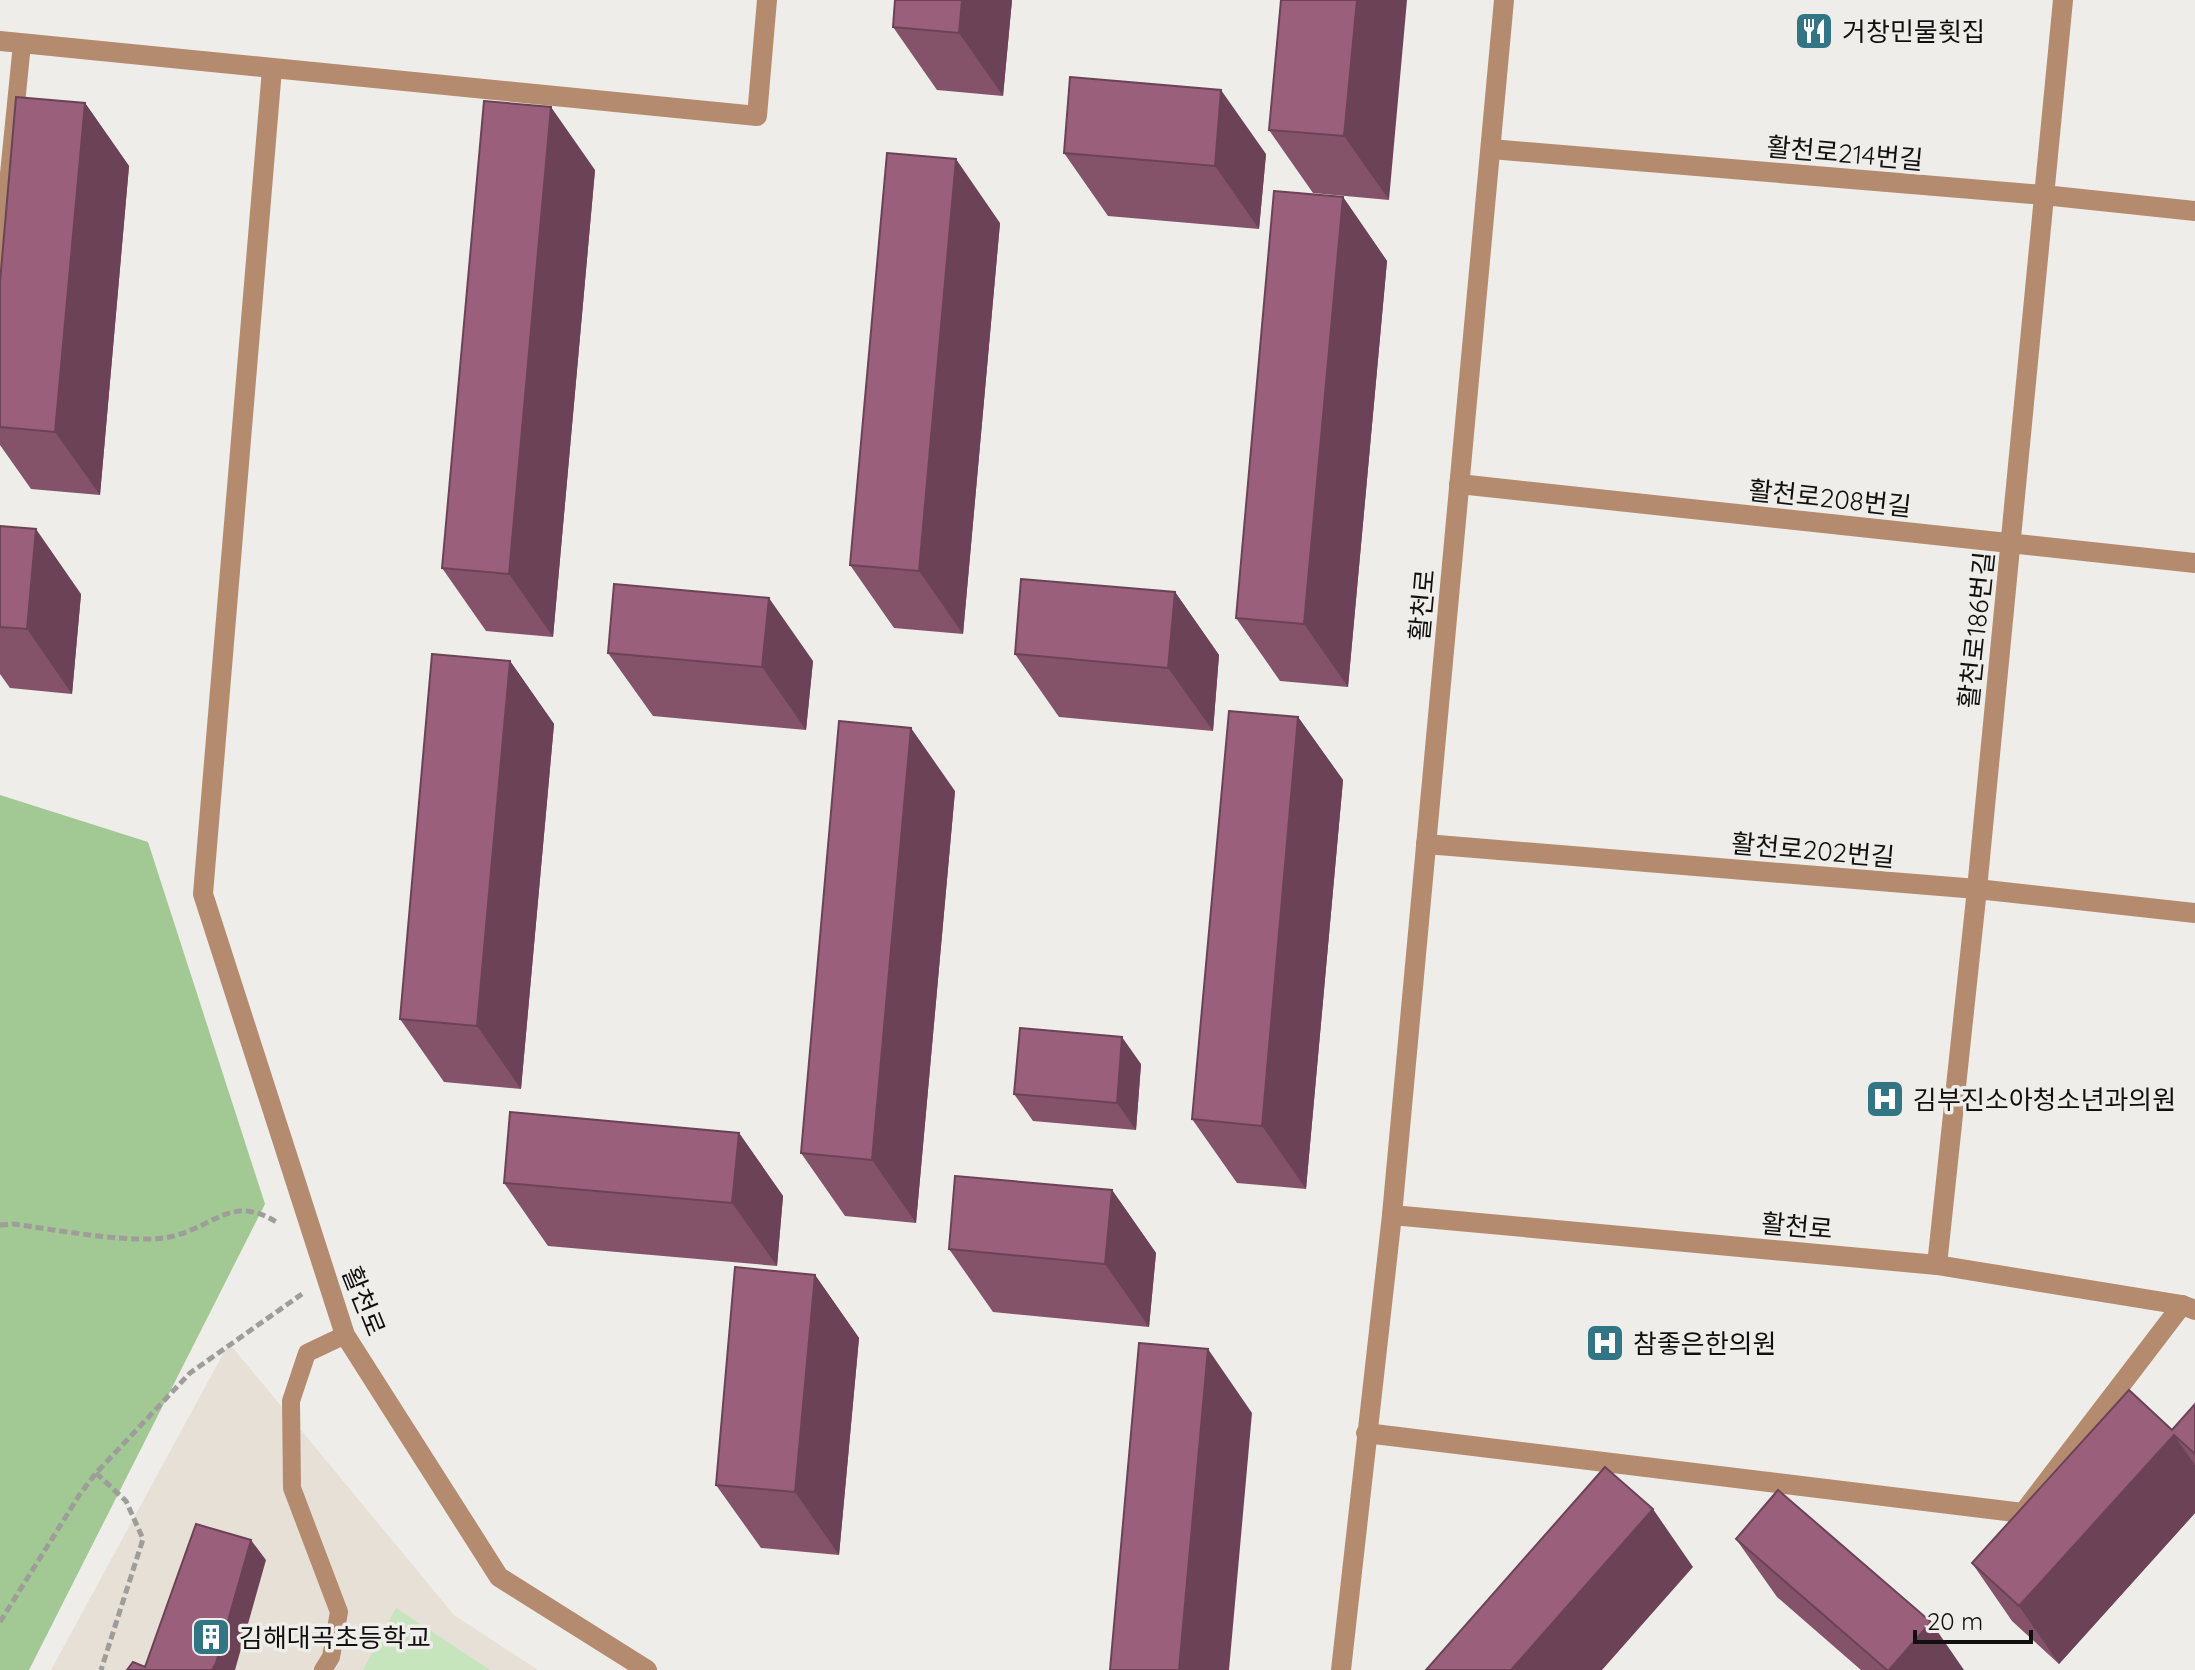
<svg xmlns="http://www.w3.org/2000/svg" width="2195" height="1670" viewBox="0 0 2195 1670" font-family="Quicksand,'Noto Sans KR',sans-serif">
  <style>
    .built { fill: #e6e0d6 }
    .green { fill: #c7e5bc }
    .forest { fill: #a2c994 }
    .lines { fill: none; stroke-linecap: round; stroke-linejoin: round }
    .path { stroke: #9e9d9a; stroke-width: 5; stroke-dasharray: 8 4; stroke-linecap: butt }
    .service { stroke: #b48b6e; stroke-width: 18 }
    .minor { stroke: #b48b6e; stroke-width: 20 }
    .tertiary { stroke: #b48b6e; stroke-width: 20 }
    .wall { fill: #84536a }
    .shaded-wall { fill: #6c4356 }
    .building { fill: #9a607b; stroke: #6c4356; stroke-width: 2 }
    .labels { text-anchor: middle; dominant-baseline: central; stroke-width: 7; stroke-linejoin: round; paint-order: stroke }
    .poi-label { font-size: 26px; fill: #11100f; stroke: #efedea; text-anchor: start }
    .street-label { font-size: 26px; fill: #11100f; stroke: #efedea }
  </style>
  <rect width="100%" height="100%" fill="#efedea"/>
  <!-- built -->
  <path class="built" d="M 229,1343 L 454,1615 L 538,1670 L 51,1670 Z"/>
  <!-- green -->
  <path class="green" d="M 396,1608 L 490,1670 L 363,1670 Z"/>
  <!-- forest -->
  <path class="forest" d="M 0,795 L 148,842 L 265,1204 L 29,1670 L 0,1670 Z"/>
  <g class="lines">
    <!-- path -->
    <path class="path" d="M 0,1225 L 13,1224 C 54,1229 137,1246 174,1236 C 216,1225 233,1194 278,1223
      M 96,1473 L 126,1501 L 143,1539 L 101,1670
      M 0,1622 L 80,1494 L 96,1473 L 190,1373 L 302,1294"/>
    <!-- service -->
    <path class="service" d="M 0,263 L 22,44
      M 323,1670 L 331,1657 L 339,1612 L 292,1488 L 291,1401 L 307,1353 L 345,1335"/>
    <!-- minor -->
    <path class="minor" d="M 0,41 L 757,116 L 767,0
      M 272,69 L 203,894 L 345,1335 L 499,1577 L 647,1670
      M 1491,149 L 2044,195 L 2195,211
      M 1459,484 L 2195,563
      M 1426,844 L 1977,889 L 2195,913
      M 1937,1265 L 1977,889 L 2063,0
      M 1366,1433 L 2023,1513 L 2182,1305
      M 1341,1670 L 1392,1215"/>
    <!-- tertiary -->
    <path class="tertiary" d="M 1504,0 L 1392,1215 L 1937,1265 L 2182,1305 L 2195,1310"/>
  </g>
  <!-- wall -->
  <path class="wall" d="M 895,0 L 1012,0 L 1003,96 L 937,90 L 893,27 Z
    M 1281,0 L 1389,200 L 1313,193 L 1269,130 Z
    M 85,103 L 129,166 L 100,495 L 31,489 L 0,445 L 0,282 Z
    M 1064,153 L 1266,154 L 1259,229 L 1108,216 Z
    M 595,170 L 553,637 L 486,631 L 442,568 Z
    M 1343,197 L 1387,261 L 1348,687 L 1280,681 L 1236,618 Z
    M 1000,223 L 963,634 L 894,628 L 850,565 Z
    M 1175,592 L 1219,655 L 1213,731 L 1059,717 L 1015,654 Z
    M 81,594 L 72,694 L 10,688 L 0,674 L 0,627 Z
    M 608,653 L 813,661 L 806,730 L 653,716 Z
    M 510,661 L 554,724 L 521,1089 L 444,1082 L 400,1019 Z
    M 1298,717 L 1343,780 L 1306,1189 L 1237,1183 L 1192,1119 Z
    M 955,791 L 916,1223 L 845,1216 L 801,1153 Z
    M 1141,1064 L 1136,1130 L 1033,1121 L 1014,1094 Z
    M 739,1133 L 783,1196 L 777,1266 L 548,1246 L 504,1183 Z
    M 1112,1190 L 1156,1253 L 1149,1327 L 993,1312 L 949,1249 Z
    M 815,1275 L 859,1338 L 839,1555 L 761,1548 L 716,1485 Z
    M 2195,1404 L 2195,1513 L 2059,1664 L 2012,1621 L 1972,1563 L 2172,1430 Z
    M 1736,1539 L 1964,1670 L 1861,1670 L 1777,1597 Z"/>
  <!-- shaded-wall -->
  <path class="shaded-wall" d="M 962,0 L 1012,0 L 1003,96 L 959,33 Z
    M 1357,0 L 1407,0 L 1389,200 L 1344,136 Z
    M 1221,90 L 1266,154 L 1259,229 L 1215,166 Z
    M 85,103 L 129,166 L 100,495 L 55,432 Z
    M 551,107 L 595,170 L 553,637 L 509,574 Z
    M 956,159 L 1000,223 L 963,634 L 919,571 Z
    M 1343,197 L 1387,261 L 1348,687 L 1304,624 Z
    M 36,529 L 81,594 L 72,694 L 27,629 Z
    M 1175,592 L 1219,655 L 1213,731 L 1168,668 Z
    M 769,598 L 813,661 L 806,730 L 762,667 Z
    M 510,661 L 554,724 L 521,1089 L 477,1026 Z
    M 1298,717 L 1343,780 L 1306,1189 L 1262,1126 Z
    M 911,728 L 955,791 L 916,1223 L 872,1160 Z
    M 1122,1037 L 1141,1064 L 1136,1130 L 1117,1103 Z
    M 739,1133 L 783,1196 L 777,1266 L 732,1203 Z
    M 1112,1190 L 1156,1253 L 1149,1327 L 1105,1264 Z
    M 815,1275 L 859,1338 L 839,1555 L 795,1492 Z
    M 1208,1349 L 1252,1413 L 1229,1670 L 1179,1670 Z
    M 2174,1435 L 2195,1465 L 2195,1513 L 2059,1664 L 2019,1606 Z
    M 1653,1509 L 1693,1567 L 1602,1670 L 1511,1670 Z
    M 251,1540 L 266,1560 L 235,1670 L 212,1670 Z
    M 1931,1622 L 1964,1670 L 1889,1670 Z"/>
  <!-- building -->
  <path class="building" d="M 895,0 L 962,0 L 959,33 L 893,27 Z
    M 1281,0 L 1357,0 L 1344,136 L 1269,130 Z
    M 1070,77 L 1221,90 L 1215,166 L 1064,153 Z
    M 16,97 L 85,103 L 55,432 L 0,427 L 0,282 Z
    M 484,101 L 551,107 L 509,574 L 442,568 Z
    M 887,153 L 956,159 L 919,571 L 850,565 Z
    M 1274,191 L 1343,197 L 1304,624 L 1236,618 Z
    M 0,526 L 36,529 L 27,629 L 0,627 Z
    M 1021,579 L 1175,592 L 1168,668 L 1015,654 Z
    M 614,584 L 769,598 L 762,667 L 608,653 Z
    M 432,654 L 510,661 L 477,1026 L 400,1019 Z
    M 1229,711 L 1298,717 L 1262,1126 L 1192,1119 Z
    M 839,721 L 911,728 L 872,1160 L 801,1153 Z
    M 1020,1028 L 1122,1037 L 1117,1103 L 1014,1094 Z
    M 510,1112 L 739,1133 L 732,1203 L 504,1183 Z
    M 955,1176 L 1112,1190 L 1105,1264 L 949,1249 Z
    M 735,1267 L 815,1275 L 795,1492 L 716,1485 Z
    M 1139,1343 L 1208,1349 L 1179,1670 L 1110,1670 Z
    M 2129,1390 L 2172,1430 L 2195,1404 L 2195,1454 L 2174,1435 L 2019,1606 L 1972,1563 Z
    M 1605,1467 L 1653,1509 L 1511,1670 L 1426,1670 Z
    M 1778,1490 L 1931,1622 L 1889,1670 L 1887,1670 L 1736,1539 Z
    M 196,1524 L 251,1540 L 216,1663 L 212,1670 L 127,1670 L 133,1662 L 145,1667 Z"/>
  <!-- icons -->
  <defs>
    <symbol id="restaurant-square" viewBox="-11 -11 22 22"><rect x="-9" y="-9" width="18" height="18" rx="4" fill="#327685" stroke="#efedea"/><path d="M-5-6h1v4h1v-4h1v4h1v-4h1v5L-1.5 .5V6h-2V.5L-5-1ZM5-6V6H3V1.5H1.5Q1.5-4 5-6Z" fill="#fff"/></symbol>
    <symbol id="hospital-square" viewBox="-11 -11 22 22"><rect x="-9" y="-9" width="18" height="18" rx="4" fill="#327685" stroke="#efedea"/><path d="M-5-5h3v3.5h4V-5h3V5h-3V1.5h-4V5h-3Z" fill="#fff"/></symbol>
    <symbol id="building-square" viewBox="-11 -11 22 22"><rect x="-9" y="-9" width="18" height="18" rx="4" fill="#327685" stroke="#efedea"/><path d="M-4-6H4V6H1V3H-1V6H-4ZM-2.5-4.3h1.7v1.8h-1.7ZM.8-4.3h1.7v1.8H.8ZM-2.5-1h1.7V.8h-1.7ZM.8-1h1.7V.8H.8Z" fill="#fff"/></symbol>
  </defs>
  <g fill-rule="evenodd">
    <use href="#restaurant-square" x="1792" y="9" width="44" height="44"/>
    <use href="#hospital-square" x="1863" y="1077" width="44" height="44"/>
    <use href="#hospital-square" x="1583" y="1321" width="44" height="44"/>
    <use href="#building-square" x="189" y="1615" width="44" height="44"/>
  </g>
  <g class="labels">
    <!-- poi labels -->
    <g class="poi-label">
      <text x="1842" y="31">거창민물횟집</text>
      <text x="1913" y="1099">김부진소아청소년과의원</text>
      <text x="1633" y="1343">참좋은한의원</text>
      <text x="239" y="1637">김해대곡초등학교</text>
    </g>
    <!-- street labels -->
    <g class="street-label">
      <text transform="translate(1845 153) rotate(5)">활천로214번길</text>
      <text transform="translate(1830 498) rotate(6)">활천로208번길</text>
      <text transform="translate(1422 605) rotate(-85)">활천로</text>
      <text transform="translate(1976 630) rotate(-84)">활천로186번길</text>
      <text transform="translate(1813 850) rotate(5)">활천로202번길</text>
      <text transform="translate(1797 1226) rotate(5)">활천로</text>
      <text transform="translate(364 1301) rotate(68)">활천로</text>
    </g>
  </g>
  <!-- scale -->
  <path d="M1915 1630v12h116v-12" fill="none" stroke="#11100f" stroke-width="4"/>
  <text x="1927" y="1630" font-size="24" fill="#11100f" stroke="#efedea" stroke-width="6" paint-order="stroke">20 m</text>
</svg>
